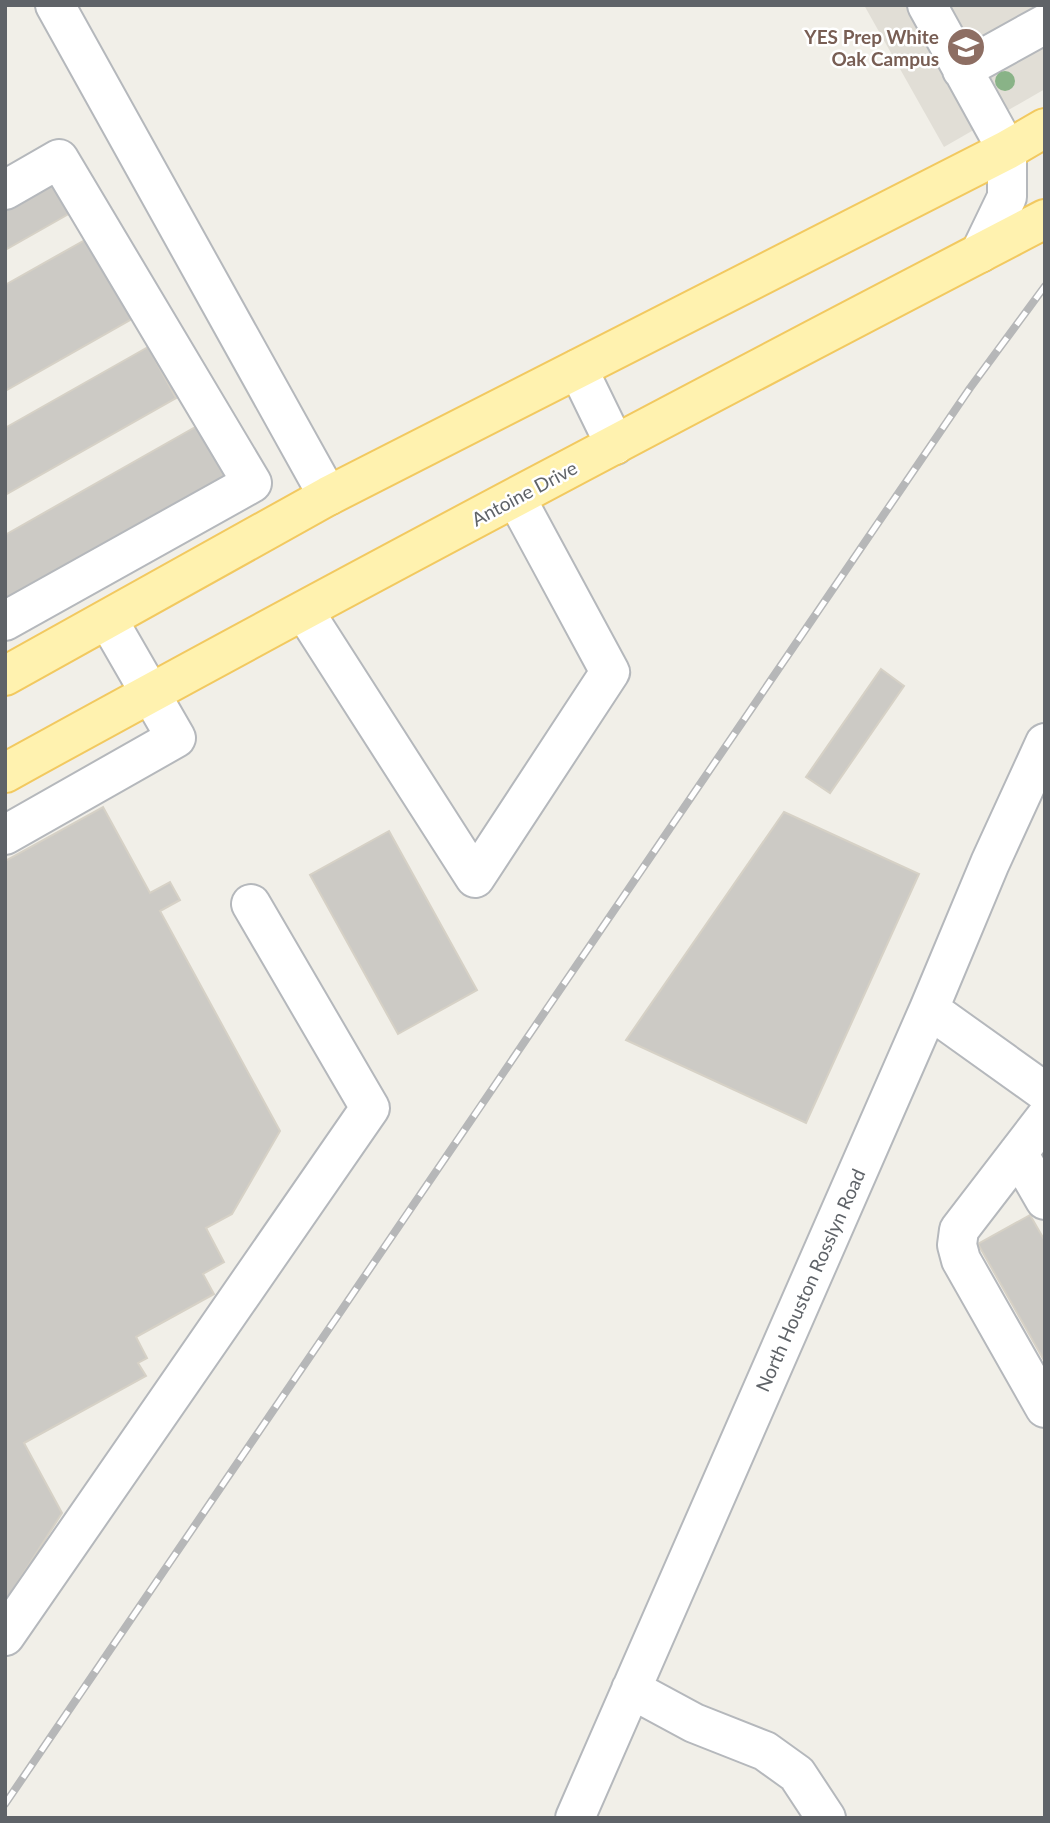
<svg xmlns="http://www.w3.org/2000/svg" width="1050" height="1823" viewBox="0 0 1050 1823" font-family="Lato,sans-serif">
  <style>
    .education { fill: #e1ded6 }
    .building { fill: #cccac5; stroke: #d6d1c6; stroke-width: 2 }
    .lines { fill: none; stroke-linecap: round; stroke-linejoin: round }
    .minor-casing { stroke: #b5b8bc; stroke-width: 42 }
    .major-casing { stroke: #f2c960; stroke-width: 42 }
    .minor { stroke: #fff; stroke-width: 38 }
    .major { stroke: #fff2af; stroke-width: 38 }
    .rail-casing { stroke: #b6b7b8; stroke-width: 8 }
    .rail { stroke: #fff; stroke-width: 5; stroke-dasharray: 16; stroke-linecap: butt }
    .tree { fill: #89b387 }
    .labels { text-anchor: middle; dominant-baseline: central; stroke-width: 5; stroke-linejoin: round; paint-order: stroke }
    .education-label { font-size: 19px; font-weight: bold; fill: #785e54; stroke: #fff; text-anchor: end }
    .street-label { font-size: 19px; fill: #5f6368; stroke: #fff }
  </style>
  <rect width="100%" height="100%" fill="#f1efe8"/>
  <!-- education -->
  <path class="education" d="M 864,5 L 1045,5 L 1045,89 L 944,147 Z"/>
  <!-- building -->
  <path class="building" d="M 55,178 L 74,211 L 5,250 L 5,206 Z
    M 92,236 L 137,316 L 5,391 L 5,285 Z
    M 148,347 L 176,398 L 5,495 L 5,428 Z
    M 197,426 L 227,479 L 5,605 L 5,535 Z
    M 881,669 L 904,686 L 830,793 L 806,777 Z
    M 103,807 L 150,893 L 170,882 L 180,900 L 160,911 L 280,1131 L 232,1214 L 206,1228 L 224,1262 L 203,1274 L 214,1294 L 136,1337 L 147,1358 L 138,1363 L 146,1376 L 24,1443 L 62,1513 L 5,1602 L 5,861 Z
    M 784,812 L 919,874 L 806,1123 L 626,1040 Z
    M 389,831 L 477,990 L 398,1034 L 310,875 Z
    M 1030,1215 L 1045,1241 L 1045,1362 L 978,1244 Z"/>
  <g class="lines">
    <defs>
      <path id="minor" d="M 55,5 L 328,496
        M 927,5 L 1007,150 L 1007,197 L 980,253
        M 962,70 L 1045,24
        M 5,190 L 59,159 L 252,483 L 5,621
        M 578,369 L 615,445
        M 304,611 L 475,878 L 610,672 L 516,498
        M 5,835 L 176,738 L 108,620
        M 929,1009 L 1045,1092
        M 1045,1118 L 959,1230 L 957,1245 L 961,1260 L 1045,1408
        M 1018,1153 L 1045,1200
        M 5,1636 L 370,1108 L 251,904
        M 631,1689 L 694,1723 L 765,1751 L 797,1774 L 826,1818
        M 575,1818 L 929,1009 L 990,863 L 1045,743"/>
      <path id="major" d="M 5,676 L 328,496 L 1007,150 L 1045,128
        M 5,773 C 349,583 697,400 1045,219"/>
    </defs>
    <!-- minor casing -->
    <use href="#minor" class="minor-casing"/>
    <!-- major casing -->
    <use href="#major" class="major-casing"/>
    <!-- minor -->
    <use href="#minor" class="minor"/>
    <!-- major -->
    <use href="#major" class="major"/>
    <defs>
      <path id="rail" d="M 5,1804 L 970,388 L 1045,286"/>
    </defs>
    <!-- rail casing -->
    <use href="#rail" class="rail-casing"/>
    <!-- rail -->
    <use href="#rail" class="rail"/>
  </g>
  <!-- trees -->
  <circle class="tree" cx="1005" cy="81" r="10"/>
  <!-- icons -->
  <defs>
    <symbol id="school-disc" viewBox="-11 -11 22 22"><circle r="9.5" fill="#8d6e63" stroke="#fff"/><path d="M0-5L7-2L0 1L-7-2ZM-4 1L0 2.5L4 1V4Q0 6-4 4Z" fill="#fff"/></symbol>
  </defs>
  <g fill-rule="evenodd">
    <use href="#school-disc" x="944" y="25" width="44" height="44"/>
  </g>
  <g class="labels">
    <!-- education labels -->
    <g class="education-label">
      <text x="939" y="36">YES Prep White<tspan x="939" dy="22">Oak Campus</tspan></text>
    </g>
    <!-- street labels -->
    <g class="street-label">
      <text transform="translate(524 493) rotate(-28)">Antoine Drive</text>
      <text transform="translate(810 1280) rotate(-66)">North Houston Rosslyn Road</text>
    </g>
  </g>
  <!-- border -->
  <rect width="1050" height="1823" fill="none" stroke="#5f6368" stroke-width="14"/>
</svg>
